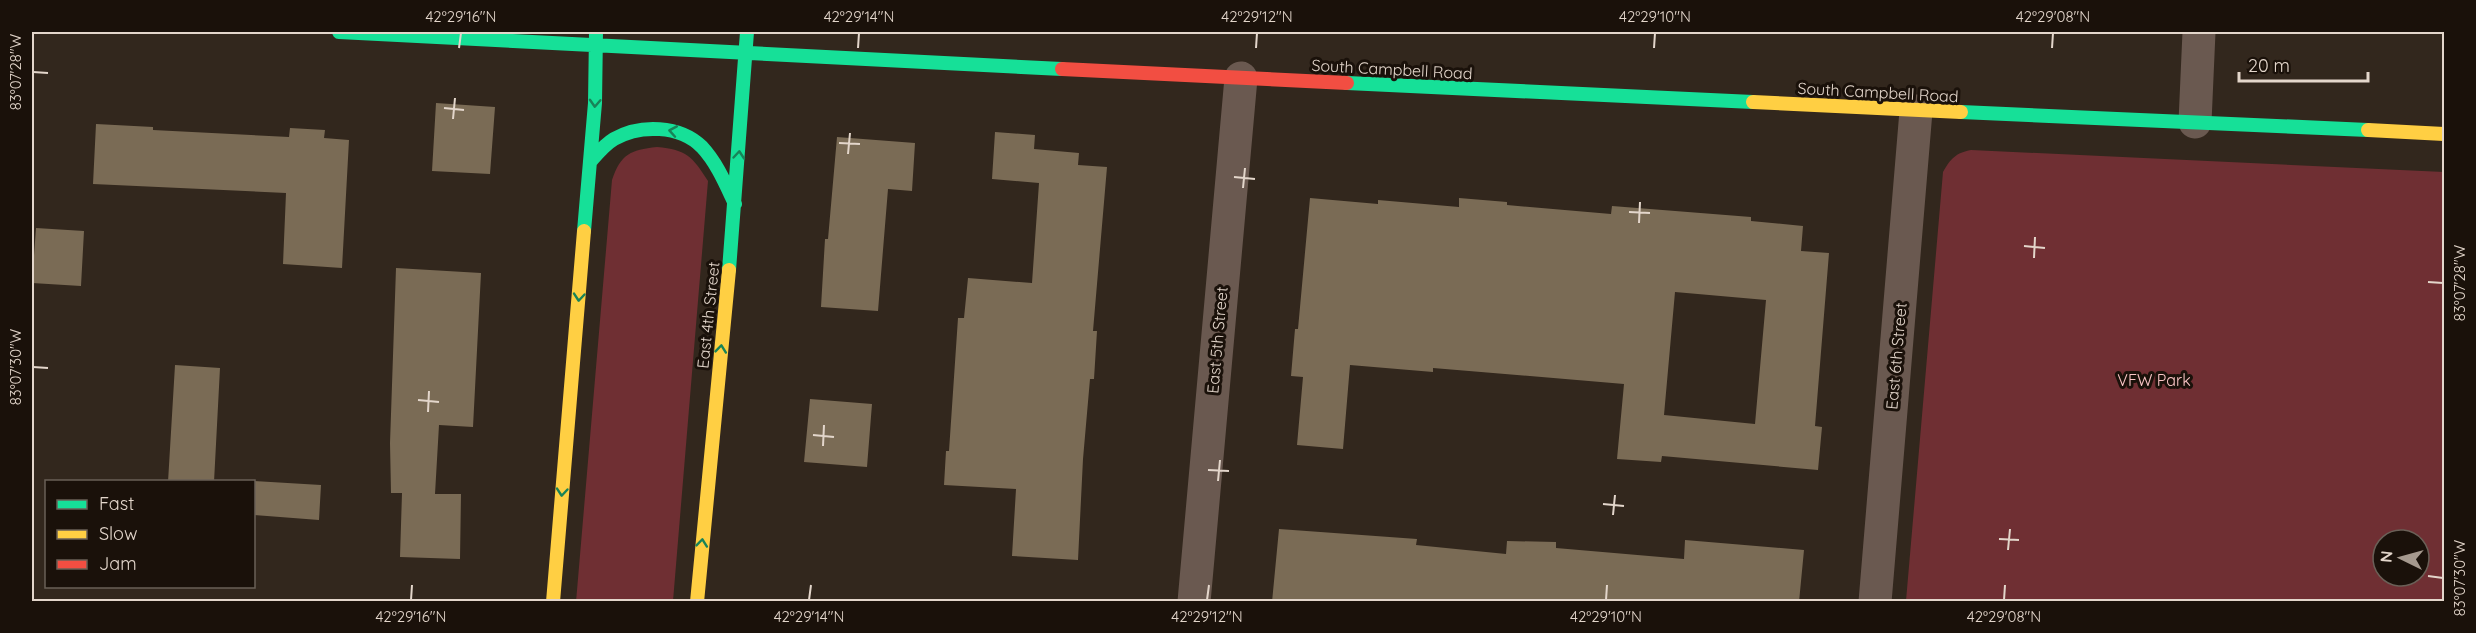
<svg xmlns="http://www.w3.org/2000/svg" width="2476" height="633" viewBox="0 0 2476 633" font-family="Quicksand,sans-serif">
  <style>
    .green { fill: #6f2f33; fill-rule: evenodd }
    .building { fill: #7a6b55; fill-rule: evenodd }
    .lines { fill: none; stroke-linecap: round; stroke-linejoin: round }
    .street { stroke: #6a5950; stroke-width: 33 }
    .fast { stroke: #16e098; stroke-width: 14 }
    .slow { stroke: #ffcf43; stroke-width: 14 }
    .jam { stroke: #f24e42; stroke-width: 14 }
    .oneway { stroke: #188358 }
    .ticks { fill: none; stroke: #e3d6cb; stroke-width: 2 }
    .labels { text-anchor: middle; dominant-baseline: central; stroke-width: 6; stroke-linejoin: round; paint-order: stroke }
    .street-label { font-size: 16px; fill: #e3d6cb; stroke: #1a110a }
    .park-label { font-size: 16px; fill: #fcc6c7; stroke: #1a110a }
    .neatline { fill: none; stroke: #e3d6cb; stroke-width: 2 }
    .ticks-label { font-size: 15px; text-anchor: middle; fill: #e3d6cb }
  </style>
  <rect width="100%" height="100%" fill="#32271d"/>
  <!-- green -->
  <path class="green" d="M 657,147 C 687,150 692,156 708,181 L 673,601 L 576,602 L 612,180 C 621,154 630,150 657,147 Z
    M 1971,150 L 2444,172 L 2444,601 L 1906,601 L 1943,172 C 1951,158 1956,153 1971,150 ZM 2383,540 L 2419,540 L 2419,576 L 2383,576 Z"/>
  <!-- building -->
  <path class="building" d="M 436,103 L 495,107 L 490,174 L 432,171 Z
    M 96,124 L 153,127 L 153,130 L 289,137 L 290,128 L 325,130 L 324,138 L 349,140 L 342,268 L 283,264 L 286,193 L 93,184 Z
    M 995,132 L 1035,135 L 1034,149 L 1079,153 L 1078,165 L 1107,167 L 1093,331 L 1097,331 L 1094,379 L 1090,379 L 1083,459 L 1078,560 L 1012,556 L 1016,489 L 944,485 L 946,451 L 949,451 L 958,318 L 964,318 L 968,278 L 1032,283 L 1039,183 L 992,179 Z
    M 837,137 L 915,143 L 912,191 L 888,189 L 878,311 L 821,307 L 825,239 L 828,239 Z
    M 1310,198 L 1378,204 L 1378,200 L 1459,207 L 1459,198 L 1507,202 L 1507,205 L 1611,214 L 1612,206 L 1751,217 L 1751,221 L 1803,226 L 1801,251 L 1829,253 L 1815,426 L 1822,427 L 1818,470 L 1662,456 L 1661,462 L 1617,459 L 1624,384 L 1433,368 L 1433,372 L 1350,365 L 1343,449 L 1297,445 L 1303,377 L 1291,376 L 1295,329 L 1298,329 ZM 1675,292 L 1766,300 L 1755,424 L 1664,415 Z
    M 36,228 L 84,231 L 81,286 L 32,283 Z
    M 396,268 L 481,273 L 473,427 L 439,425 L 435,494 L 461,494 L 460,559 L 400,557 L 402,493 L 391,493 L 390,443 Z
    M 175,365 L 220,368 L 214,482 L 168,482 Z
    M 810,399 L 872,404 L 867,467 L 804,462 Z
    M 254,481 L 321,485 L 319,520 L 254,515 Z
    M 1279,529 L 1417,539 L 1416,545 L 1506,554 L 1507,541 L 1556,542 L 1556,548 L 1684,559 L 1685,540 L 1804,550 L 1799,602 L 1272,602 Z"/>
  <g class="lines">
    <!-- street -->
    <path class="street" d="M 2195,122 L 2199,32
      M 1194,602 L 1241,78
      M 1875,602 L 1916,111"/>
    <!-- fast -->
    <path class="fast" d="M 339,32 L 1062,69
      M 1347,83 L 1753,102
      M 1961,112 L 2368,130
      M 590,162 C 597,154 604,145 614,139 C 640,124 680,125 702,147 C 717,163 726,185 735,204
      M 584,231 L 595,103 L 596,32
      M 729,270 L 747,32"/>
    <!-- slow -->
    <path class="slow" d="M 1753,102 L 1961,112
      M 2368,130 L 2444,134
      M 553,602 L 584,231
      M 697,602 L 729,270"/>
    <!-- jam -->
    <path class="jam" d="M 1062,69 L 1347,83"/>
  </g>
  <!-- one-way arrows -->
  <defs><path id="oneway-chevron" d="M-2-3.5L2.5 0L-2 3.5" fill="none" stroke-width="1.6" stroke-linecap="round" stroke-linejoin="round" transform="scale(1.5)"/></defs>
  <g class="oneway">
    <use href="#oneway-chevron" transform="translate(595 103) rotate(93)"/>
    <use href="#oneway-chevron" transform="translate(673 131) rotate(-170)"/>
    <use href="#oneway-chevron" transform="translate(739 155) rotate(-85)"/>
    <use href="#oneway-chevron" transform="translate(579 297) rotate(95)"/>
    <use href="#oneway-chevron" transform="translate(721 349) rotate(-84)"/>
    <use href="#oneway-chevron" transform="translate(562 492) rotate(95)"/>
    <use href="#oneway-chevron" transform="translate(702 543) rotate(-84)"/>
  </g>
  <!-- ticks -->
  <path class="ticks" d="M 459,48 L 461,33M 858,48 L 859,33M 1256,48 L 1257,33M 1654,48 L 1655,33M 2052,48 L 2053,33M 33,72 L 48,73M 444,108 L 464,110M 453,119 L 455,98M 839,143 L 860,144M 848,154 L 850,133M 1234,177 L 1255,179M 1243,188 L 1245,168M 1629,212 L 1650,213M 1639,223 L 1640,202M 2024,246 L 2045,248M 2034,258 L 2035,237M 2428,282 L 2443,283M 33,367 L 48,368M 418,400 L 439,402M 428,412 L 429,391M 813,435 L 834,437M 823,446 L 824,425M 1208,470 L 1229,471M 1218,481 L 1220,460M 1603,504 L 1624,506M 1613,515 L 1615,495M 1999,539 L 2019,540M 2008,550 L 2010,529M 2428,576 L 2443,578M 411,600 L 412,585M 809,600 L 811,585M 1207,600 L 1209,585M 1606,600 L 1607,585M 2004,600 L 2005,585"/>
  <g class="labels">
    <!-- street labels -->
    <g class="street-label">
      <text transform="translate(1392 69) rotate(3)">South Campbell Road</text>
      <text transform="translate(1878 92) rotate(3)">South Campbell Road</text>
      <text transform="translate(708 315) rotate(-84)">East 4th Street</text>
      <text transform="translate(1217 340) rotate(-85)">East 5th Street</text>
      <text transform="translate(1896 356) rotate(-85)">East 6th Street</text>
    </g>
    <!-- park labels -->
    <g class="park-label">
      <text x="2154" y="380">VFW Park</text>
    </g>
  </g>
  <!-- border -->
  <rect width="2476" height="633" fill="none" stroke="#1a110a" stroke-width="66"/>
  <!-- legend -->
  <rect x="45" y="480" width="210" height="108" fill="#1a110a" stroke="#6a6057" stroke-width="1.5"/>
  <rect x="57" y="500" width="30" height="9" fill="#16e098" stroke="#6a6057" stroke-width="1.5"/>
  <text x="99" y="510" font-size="18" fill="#e3d6cb">Fast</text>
  <rect x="57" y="530" width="30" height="9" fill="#ffcf43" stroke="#6a6057" stroke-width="1.5"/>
  <text x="99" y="540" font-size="18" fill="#e3d6cb">Slow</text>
  <rect x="57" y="560" width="30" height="9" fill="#f24e42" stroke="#6a6057" stroke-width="1.5"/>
  <text x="99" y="570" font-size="18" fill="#e3d6cb">Jam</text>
  <!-- north arrow -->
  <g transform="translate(2401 558) rotate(275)"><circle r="28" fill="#1a110a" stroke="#6a6057" stroke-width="1.5"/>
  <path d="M0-4.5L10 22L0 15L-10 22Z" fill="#a5998e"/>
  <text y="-9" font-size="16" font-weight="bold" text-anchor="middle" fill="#e3d6cb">N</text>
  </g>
  <!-- scale -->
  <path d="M2239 72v9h129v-9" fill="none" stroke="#e3d6cb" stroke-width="3"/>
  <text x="2248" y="72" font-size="18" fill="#e3d6cb" stroke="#1a110a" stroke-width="4.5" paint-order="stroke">20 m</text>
  <rect x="33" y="33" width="2410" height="567" class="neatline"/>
  <g class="ticks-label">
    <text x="461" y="22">42°29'16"N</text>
    <text x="859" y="22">42°29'14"N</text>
    <text x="1257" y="22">42°29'12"N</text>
    <text x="1655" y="22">42°29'10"N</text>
    <text x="2053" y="22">42°29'08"N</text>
    <text transform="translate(16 72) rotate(-90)" y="5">83°07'28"W</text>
    <text transform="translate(2460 283) rotate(-90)" y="5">83°07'28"W</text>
    <text transform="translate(16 367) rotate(-90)" y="5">83°07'30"W</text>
    <text transform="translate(2460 578) rotate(-90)" y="5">83°07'30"W</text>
    <text x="411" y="622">42°29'16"N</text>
    <text x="809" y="622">42°29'14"N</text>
    <text x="1207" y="622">42°29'12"N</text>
    <text x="1606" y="622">42°29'10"N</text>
    <text x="2004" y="622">42°29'08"N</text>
  </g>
</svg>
